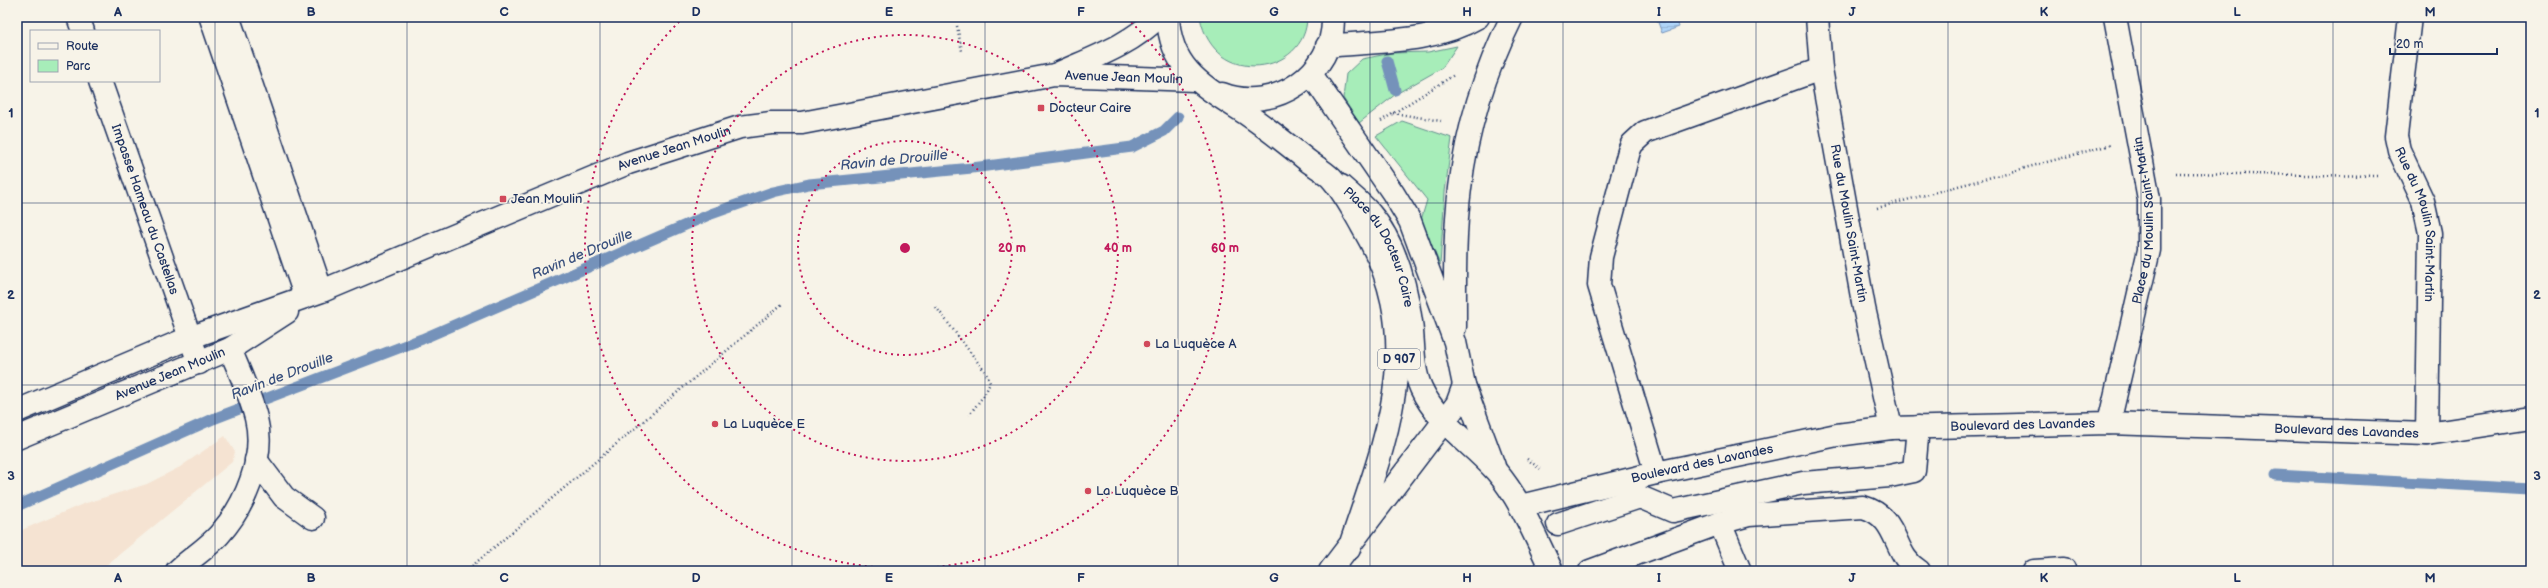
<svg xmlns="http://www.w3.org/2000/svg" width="2548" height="588" viewBox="0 0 2548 588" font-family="'Balsamiq Sans',sans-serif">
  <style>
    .built { fill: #f5e3d2 }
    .green { fill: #a7edb9; stroke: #618e8c }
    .water { fill: url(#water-rules); stroke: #7492ba }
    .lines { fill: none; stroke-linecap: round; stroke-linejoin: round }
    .stream { stroke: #7492ba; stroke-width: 11 }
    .service-casing { stroke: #1b2f5e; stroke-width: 24 }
    .pedestrian-casing { stroke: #1b2f5e; stroke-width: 25 }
    .minor-casing { stroke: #1b2f5e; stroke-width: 25 }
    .tertiary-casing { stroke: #1b2f5e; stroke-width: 25 }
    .secondary-casing { stroke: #1b2f5e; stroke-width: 25 }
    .primary-casing { stroke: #1b2f5e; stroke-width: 25 }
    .path { stroke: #1b2f5e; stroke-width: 2.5; stroke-dasharray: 1 3; stroke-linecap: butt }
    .service { stroke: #f7f3e8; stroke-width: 21 }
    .pedestrian { stroke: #f7f3e8; stroke-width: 22 }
    .minor { stroke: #f7f3e8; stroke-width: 22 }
    .tertiary { stroke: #f7f3e8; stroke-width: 22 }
    .secondary { stroke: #f7f3e8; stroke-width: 22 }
    .primary { stroke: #f7f3e8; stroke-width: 22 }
    .grid { fill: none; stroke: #1b2f5e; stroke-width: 1; stroke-opacity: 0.55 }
    .ring { fill: none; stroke: #c2185b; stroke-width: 2; stroke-dasharray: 2 4 }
    .poi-dot { fill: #d1495b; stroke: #f7f3e8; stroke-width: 1.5 }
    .labels { text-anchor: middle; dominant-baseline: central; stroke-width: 4; stroke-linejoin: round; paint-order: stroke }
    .shield { fill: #f7f3e8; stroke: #5d6a87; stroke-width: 1 }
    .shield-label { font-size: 12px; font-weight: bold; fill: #1b2f5e }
    .street-label { font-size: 13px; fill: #1b2f5e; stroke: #f7f3e8 }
    .poi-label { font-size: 13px; fill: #1b2f5e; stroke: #f7f3e8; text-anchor: start }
    .water-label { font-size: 14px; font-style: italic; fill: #39507d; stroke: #f7f3e8 }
    .centre { fill: #c2185b; stroke: #f7f3e8; stroke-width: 2 }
    .ring-label { font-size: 12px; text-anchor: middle; font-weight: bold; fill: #c2185b; stroke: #f7f3e8; stroke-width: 4; stroke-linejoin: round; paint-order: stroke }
    .neatline { fill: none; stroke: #1b2f5e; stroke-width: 1.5 }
    .grid-label { font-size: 13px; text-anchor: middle; font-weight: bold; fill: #1b2f5e }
  </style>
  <defs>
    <pattern id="water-rules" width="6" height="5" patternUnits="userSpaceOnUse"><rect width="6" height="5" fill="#afd4f8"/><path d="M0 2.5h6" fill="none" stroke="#96b6d7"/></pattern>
  </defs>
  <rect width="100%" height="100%" fill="#f7f3e8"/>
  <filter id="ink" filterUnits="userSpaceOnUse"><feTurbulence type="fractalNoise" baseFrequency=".025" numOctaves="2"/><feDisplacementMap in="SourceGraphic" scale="8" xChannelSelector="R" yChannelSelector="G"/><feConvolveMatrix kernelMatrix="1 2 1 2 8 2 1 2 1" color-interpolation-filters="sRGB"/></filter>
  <g filter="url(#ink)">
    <!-- built -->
    <path class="built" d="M 225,436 L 235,452 L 232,462 L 99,571 L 17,571 L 17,532 L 83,504 L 147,484 L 180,467 Z"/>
    <!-- green -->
    <path class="green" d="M 1200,17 L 1307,17 C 1307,74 1214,90 1200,17 Z
      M 1457,46 L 1442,68 L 1396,94 L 1359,123 L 1343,98 L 1346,74 L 1362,59 L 1392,53 L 1428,52 Z
      M 1402,121 L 1452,138 L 1445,192 L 1440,265 L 1421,220 L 1427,200 L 1376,136 Z"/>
    <!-- water -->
    <path class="water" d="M 1656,17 L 1676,17 L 1679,27 L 1662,33 Z"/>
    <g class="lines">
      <!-- stream -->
      <path class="stream" d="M 1387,61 L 1395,90
        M 2276,475 L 2531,489
        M 17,506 L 213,419 L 422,339 L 711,214 L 773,192 L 809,184 L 972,168 L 1132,147 L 1164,131 L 1178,117"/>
      <defs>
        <path id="service" d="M 210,17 L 305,297
          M 229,17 L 322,291"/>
        <path id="pedestrian" d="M 1558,524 L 1640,497 L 1673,511 L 1803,483 L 1890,476 L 1914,471 L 1918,427"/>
        <g id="minor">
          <path d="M 78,17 L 83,31"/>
          <path id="s1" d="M 1817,17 L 1821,69 L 1864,308 L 1891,428"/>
          <path id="s2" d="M 2410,17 L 2396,136 L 2399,150 L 2423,201 L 2430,233 L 2427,434"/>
          <path id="s3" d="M 100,81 L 199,363"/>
          <path id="s4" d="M 2109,423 L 2149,250 L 2149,199 L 2115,17"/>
          <path d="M 256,460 L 284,497 L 313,518"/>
          <path d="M 1656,473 L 1599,285 L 1601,257 L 1629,151 L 1632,144 L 1645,132 L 1821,69"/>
          <path d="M 1720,523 L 1740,571"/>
          <path d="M 177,571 C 190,559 206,549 219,535 C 245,506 266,458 256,418 C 250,394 239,371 230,349"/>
          <path d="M 1590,571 L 1720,523 L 1749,515 L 1863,507 C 1901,518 1891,554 1919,571"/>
          <path d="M 2034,571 L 2064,569"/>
        </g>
        <g id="tertiary">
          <path id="s5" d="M 1341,186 C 1351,195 1361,203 1370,213 C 1395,242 1406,285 1411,322 C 1414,344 1412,368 1421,388 C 1437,423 1471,443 1496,471 C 1521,500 1535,537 1552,571"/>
          <path d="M 1464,385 L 1494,466"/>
          <path id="s6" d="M 1520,506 L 1656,473 L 1837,435 L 1891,428 L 2109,423 L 2427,434 L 2531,418"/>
        </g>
        <g id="secondary">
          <path d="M 1057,74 C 1092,58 1131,45 1158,17"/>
          <path id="s7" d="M 17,411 L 189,338 L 322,291 L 628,163 L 740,127 L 771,123 L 802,123 L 1054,75 L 1195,80"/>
          <path id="s8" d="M 17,438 L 230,349 L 287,312"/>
        </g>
        <path id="primary" d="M 1168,17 C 1170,70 1205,87 1245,113 C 1267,128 1287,144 1308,161 C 1315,166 1324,171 1331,178 C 1343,191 1353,210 1362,226 C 1429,338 1387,436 1349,549
          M 1327,46 C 1377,41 1434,43 1478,17
          M 1311,74 L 1393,193 L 1410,221 L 1455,342 L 1464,385 L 1457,404 L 1330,571
          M 1222,94 C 1273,114 1335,74 1333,17
          M 1455,327 C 1455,281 1454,234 1460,188 C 1467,128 1485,71 1512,17"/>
      </defs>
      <!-- service casing -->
      <use href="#service" class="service-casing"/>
      <!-- pedestrian casing -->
      <use href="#pedestrian" class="pedestrian-casing"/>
      <!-- minor casing -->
      <use href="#minor" class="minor-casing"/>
      <!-- tertiary casing -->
      <use href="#tertiary" class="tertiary-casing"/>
      <!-- secondary casing -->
      <use href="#secondary" class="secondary-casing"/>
      <!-- primary casing -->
      <use href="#primary" class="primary-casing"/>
      <!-- path -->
      <path class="path" d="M 957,26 L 962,51
        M 1393,113 L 1441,121
        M 1381,121 L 1454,75
        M 2176,173 L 2379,176
        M 1877,208 L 2110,145
        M 936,307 L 986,373 L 990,383 L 985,394 L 969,415
        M 1527,459 L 1540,469
        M 466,571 L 782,304"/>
      <!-- service -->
      <use href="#service" class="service"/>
      <!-- pedestrian -->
      <use href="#pedestrian" class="pedestrian"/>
      <!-- minor -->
      <use href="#minor" class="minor"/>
      <!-- tertiary -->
      <use href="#tertiary" class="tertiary"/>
      <!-- secondary -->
      <use href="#secondary" class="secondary"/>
      <!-- primary -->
      <use href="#primary" class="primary"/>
    </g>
  </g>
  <!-- grid -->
  <path class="grid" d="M 215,17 L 215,571M 407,17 L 407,571M 600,17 L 600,571M 792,17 L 792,571M 985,17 L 985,571M 1178,17 L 1178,571M 1370,17 L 1370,571M 1563,17 L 1563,571M 1756,17 L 1756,571M 1948,17 L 1948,571M 2141,17 L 2141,571M 2333,17 L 2333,571M 17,203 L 2531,203M 17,385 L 2531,385"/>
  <!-- distance rings -->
  <g class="ring">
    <circle cx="905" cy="248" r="107"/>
    <circle cx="905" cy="248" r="213"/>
    <path d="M1127 18A320 320 0 1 1 683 18"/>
  </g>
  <!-- markers -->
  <g class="poi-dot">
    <rect x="1037" y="104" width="8" height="8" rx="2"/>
    <rect x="499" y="195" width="8" height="8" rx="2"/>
    <circle cx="1147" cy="344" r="4"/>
    <circle cx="715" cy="424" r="4"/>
    <circle cx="1088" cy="491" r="4"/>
  </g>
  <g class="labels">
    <!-- shield labels -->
    <rect class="shield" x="1378" y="349" width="42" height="20" rx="3"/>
    <g class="shield-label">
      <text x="1399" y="359">D 907</text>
    </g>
    <!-- street labels -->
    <g class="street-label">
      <text stroke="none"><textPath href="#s7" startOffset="1166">Avenue Jean Moulin</textPath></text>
      <text stroke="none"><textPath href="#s7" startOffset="708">Avenue Jean Moulin</textPath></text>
      <text stroke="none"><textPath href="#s3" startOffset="136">Impasse Hameau du Castellas</textPath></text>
      <text stroke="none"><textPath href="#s4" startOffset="207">Place du Moulin Saint-Martin</textPath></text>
      <text stroke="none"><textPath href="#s1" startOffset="209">Rue du Moulin Saint-Martin</textPath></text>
      <text stroke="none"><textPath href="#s2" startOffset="212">Rue du Moulin Saint-Martin</textPath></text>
      <text stroke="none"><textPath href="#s5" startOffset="74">Place du Docteur Caire</textPath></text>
      <text stroke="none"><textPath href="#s8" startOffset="166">Avenue Jean Moulin</textPath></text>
      <text stroke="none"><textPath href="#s6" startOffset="511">Boulevard des Lavandes</textPath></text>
      <text stroke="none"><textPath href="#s6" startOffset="835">Boulevard des Lavandes</textPath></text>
      <text stroke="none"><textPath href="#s6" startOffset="187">Boulevard des Lavandes</textPath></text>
    </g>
    <!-- poi labels -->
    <g class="poi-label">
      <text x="1049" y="108">Docteur Caire</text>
      <text x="511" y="199">Jean Moulin</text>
      <text x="1155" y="344">La Luquèce A</text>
      <text x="723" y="424">La Luquèce E</text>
      <text x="1096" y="491">La Luquèce B</text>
    </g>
    <!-- water labels -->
    <g class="water-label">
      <text transform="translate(894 160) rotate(-6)">Ravin de Drouille</text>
      <text transform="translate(582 254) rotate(-23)">Ravin de Drouille</text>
      <text transform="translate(282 376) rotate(-21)">Ravin de Drouille</text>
    </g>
  </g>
  <circle cx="905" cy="248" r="6" class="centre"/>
  <g class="ring-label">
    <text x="1012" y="252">20 m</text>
    <text x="1118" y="252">40 m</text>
    <text x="1225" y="252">60 m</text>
  </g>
  <!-- margin -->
  <rect width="2548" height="588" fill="none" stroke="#f7f3e8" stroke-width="44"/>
  <!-- legend -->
  <rect x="30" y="30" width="130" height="52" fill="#f7f3e8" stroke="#9fa5b1"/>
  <rect x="38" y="43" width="20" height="6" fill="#f7f3e8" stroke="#9fa5b1"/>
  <text x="66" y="50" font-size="12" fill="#1b2f5e">Route</text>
  <rect x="38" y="60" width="20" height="12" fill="#a7edb9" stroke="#9fa5b1"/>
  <text x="66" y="70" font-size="12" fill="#1b2f5e">Parc</text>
  <!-- scale -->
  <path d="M2390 48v6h107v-6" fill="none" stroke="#1b2f5e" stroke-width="2"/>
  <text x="2396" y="48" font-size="12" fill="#1b2f5e" stroke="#f7f3e8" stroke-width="3" paint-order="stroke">20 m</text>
  <rect x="22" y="22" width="2504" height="544" class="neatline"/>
  <g class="grid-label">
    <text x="118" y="16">A</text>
    <text x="311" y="16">B</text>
    <text x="504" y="16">C</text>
    <text x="696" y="16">D</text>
    <text x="889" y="16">E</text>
    <text x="1081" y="16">F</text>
    <text x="1274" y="16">G</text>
    <text x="1467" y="16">H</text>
    <text x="1659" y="16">I</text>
    <text x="1852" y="16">J</text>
    <text x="2044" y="16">K</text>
    <text x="2237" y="16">L</text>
    <text x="2430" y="16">M</text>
    <text x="11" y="117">1</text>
    <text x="2537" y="117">1</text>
    <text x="11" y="299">2</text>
    <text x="2537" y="299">2</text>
    <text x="11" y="480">3</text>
    <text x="2537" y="480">3</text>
    <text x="118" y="582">A</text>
    <text x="311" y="582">B</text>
    <text x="504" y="582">C</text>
    <text x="696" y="582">D</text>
    <text x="889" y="582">E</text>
    <text x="1081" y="582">F</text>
    <text x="1274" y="582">G</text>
    <text x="1467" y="582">H</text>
    <text x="1659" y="582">I</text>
    <text x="1852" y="582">J</text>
    <text x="2044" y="582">K</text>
    <text x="2237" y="582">L</text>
    <text x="2430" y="582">M</text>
  </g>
</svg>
